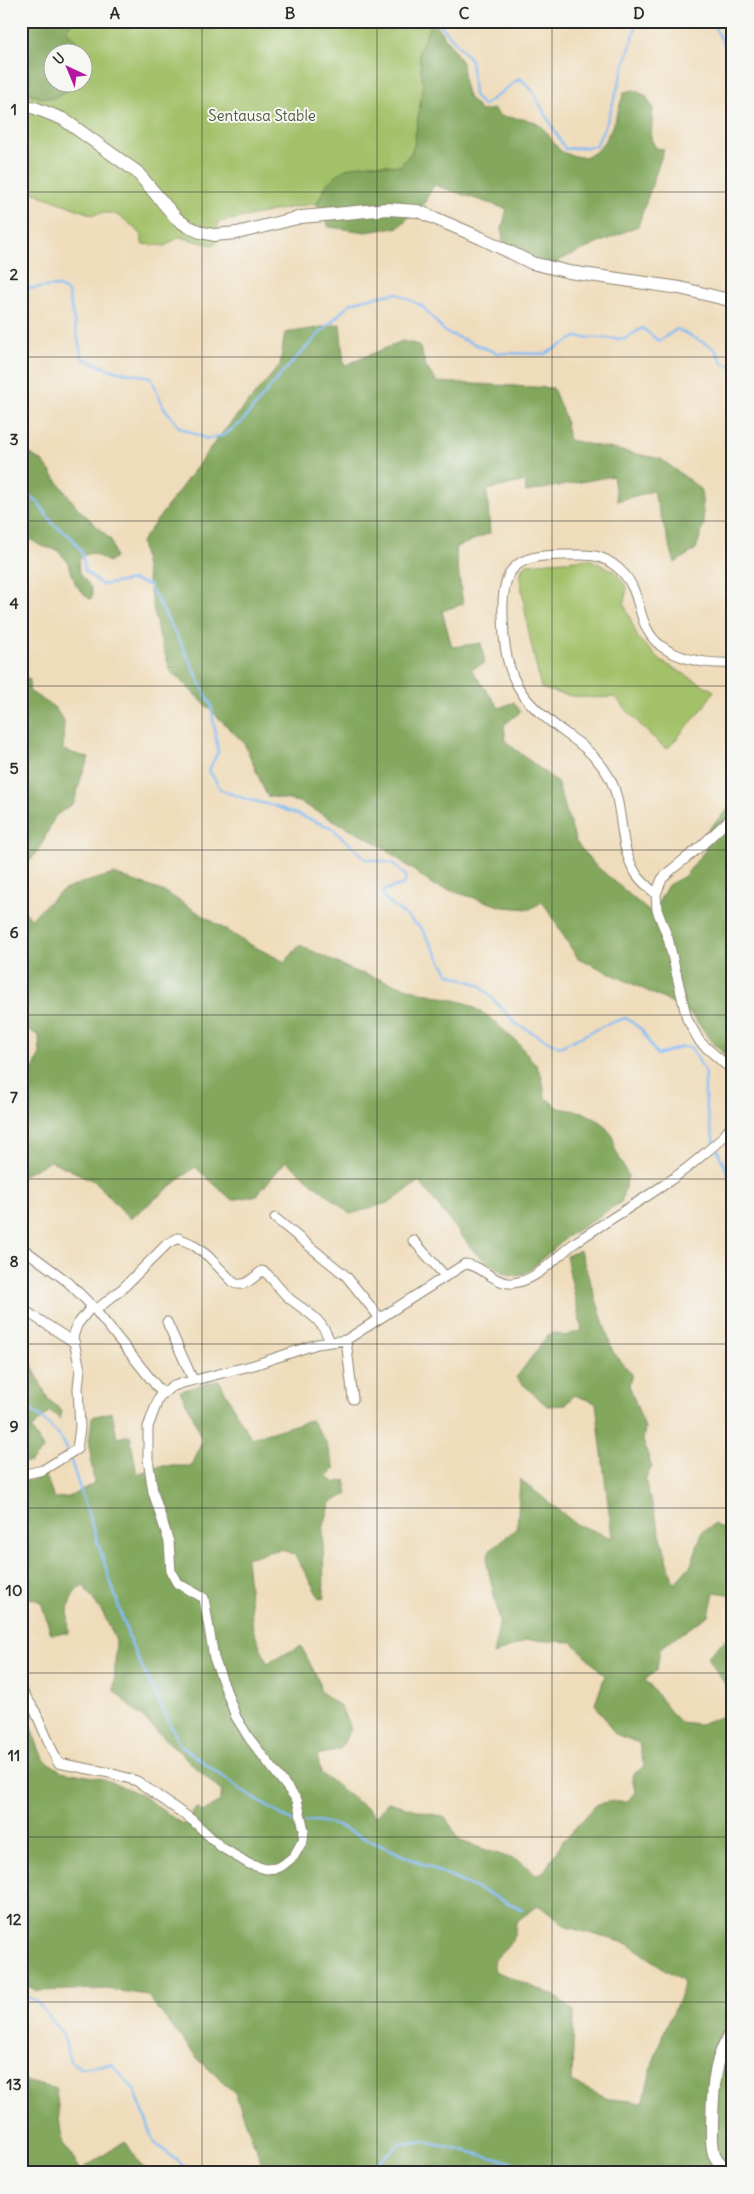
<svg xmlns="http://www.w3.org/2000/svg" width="754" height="2194" viewBox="0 0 754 2194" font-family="Delius,sans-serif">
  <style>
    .green { fill: #a3c169; stroke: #67764a }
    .forest { fill: #82a75d; stroke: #566944; fill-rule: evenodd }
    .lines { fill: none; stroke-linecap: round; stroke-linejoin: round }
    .stream { stroke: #85bcf4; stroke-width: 2.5 }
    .street-casing { stroke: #8d8472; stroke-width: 11 }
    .secondary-casing { stroke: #8d8472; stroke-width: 14 }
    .street { stroke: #fff; stroke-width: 9 }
    .secondary { stroke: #fff; stroke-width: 12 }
    .grid { fill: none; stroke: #2b2b2b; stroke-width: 1; stroke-opacity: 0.55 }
    .labels { text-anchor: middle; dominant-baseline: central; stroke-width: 4; stroke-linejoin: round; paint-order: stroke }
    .park-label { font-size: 15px; fill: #4f583e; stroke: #f6f6f2 }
    .neatline { fill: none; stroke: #2b2b2b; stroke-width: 2 }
    .grid-label { font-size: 16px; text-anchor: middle; font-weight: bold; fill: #2b2b2b }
  </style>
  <rect width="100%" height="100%" fill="#f6f6f2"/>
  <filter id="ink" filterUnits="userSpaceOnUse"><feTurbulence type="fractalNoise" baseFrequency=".02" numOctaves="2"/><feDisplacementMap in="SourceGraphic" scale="10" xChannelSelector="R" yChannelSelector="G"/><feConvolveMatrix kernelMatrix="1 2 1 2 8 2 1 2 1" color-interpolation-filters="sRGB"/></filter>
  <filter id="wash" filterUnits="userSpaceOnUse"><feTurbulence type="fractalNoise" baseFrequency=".0096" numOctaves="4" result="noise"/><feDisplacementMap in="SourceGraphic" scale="20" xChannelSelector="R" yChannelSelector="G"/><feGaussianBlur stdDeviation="1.12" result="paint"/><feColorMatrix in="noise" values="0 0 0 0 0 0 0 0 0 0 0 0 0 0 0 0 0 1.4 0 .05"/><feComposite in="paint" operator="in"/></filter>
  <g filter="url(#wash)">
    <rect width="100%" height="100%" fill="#efdcba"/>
    <!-- green -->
    <path class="green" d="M 74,21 L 194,21 L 196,28 L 216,29 L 221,21 L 432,21 L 419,52 L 423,85 L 414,146 L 411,153 L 400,166 L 373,164 L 357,166 L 327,183 L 317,204 C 283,207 251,217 218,222 L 218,241 L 212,245 L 179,237 L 165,246 L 142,244 L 142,235 C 125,220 117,208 93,215 L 21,188 L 21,88 L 32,95 L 54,99 L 82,82 L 87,53 L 66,30 Z
      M 589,559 L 615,571 L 627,588 L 624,604 L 638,638 L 661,661 L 714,691 L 700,712 L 669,747 L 665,748 L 645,730 L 615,697 C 589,699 566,697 541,688 L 528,629 L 520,578 L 522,569 L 527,564 Z"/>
    <!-- forest -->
    <path class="forest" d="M 21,21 L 74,21 L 66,30 L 87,53 L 83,76 L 82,52 L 52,52 L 52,82 L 79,83 L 78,85 C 55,98 46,105 21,88 Z
      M 432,21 L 448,41 L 462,63 L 464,83 L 468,97 L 481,111 L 494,109 L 500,116 C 511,118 525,118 534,122 C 547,128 551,142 561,151 C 564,154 571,154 575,156 C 605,165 617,112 624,92 L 634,90 L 646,96 L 653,108 L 651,139 L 656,148 L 664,149 L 638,226 L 562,259 L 556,265 L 524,255 L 503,244 L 502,228 L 507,209 L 434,185 L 417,216 L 409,217 L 399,227 L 366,232 L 329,227 L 317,204 C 330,177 340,165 373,164 C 382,164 391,166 400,166 L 411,153 L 414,146 L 423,85 L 419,52 Z
      M 340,324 L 344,366 L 402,341 L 419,345 L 426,367 L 437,382 L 553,388 L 565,418 L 569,440 L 661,459 L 701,489 L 704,524 L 696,549 L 675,563 L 653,491 L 617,501 L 613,476 L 526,492 L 525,481 L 487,490 L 490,533 L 455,548 L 463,604 L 442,611 L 452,647 L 481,643 L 485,663 L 471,669 L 499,708 L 514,702 L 520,712 L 504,725 L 506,742 L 557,782 L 576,842 L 594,864 L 652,914 L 668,885 L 685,876 L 706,849 L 704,834 L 733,804 L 733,1062 L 714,1044 L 692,1015 L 662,998 L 578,958 C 564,940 556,919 542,902 L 530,909 L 503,907 L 433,885 L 377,843 L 299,802 L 267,796 L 244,743 L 170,670 L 157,628 L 141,542 L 217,439 L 280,365 L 285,333 Z
      M 21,444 L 29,453 L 43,462 L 76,506 L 111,540 L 115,557 L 109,562 L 92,553 L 81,556 C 71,579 95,579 92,598 L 89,599 L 76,585 L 68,562 L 57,550 L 41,546 L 21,534 Z
      M 21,673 L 30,680 L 29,691 L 54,707 L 64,721 L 63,750 L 89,758 L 82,774 L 74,803 L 55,816 L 41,846 L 21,873 Z
      M 114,874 L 165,892 L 249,944 L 285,962 L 300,945 L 354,971 L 421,992 L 466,1003 L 488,1016 L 518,1043 L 536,1065 L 542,1077 L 545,1097 L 558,1108 L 583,1112 L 601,1122 L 613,1136 L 615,1149 L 628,1176 L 621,1202 L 565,1238 L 530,1270 L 519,1276 L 506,1274 L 476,1254 L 419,1181 L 391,1202 L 350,1214 L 286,1161 L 257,1195 L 232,1200 L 195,1167 L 130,1219 L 96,1182 L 51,1161 L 21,1176 L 21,1096 L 40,1054 L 39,1036 L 21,1026 L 21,897 L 22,909 L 31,918 L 60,892 L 78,884 Z
      M 580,1250 L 613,1352 L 632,1374 L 629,1385 L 645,1428 L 643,1441 L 652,1467 L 645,1479 L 674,1584 L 691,1565 L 702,1532 L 714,1524 L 733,1535 L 733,1595 L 714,1592 L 709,1615 L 660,1648 L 657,1670 L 645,1680 L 679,1722 L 700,1724 L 727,1715 L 728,1689 L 707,1657 L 728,1637 L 733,1638 L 733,2173 L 444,2173 L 430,2166 L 381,2173 L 283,2173 L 264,2170 L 235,2093 L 198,2059 L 147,1995 L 107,1989 L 37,1991 L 21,1982 L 21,1746 L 23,1744 L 21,1716 L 26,1715 L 43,1759 L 61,1771 L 104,1779 L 140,1794 L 183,1825 L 197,1807 L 203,1812 L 220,1801 L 222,1792 L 114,1691 L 116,1640 L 104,1615 L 83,1585 C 65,1598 68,1613 69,1633 L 51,1634 L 41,1602 L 21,1595 L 21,1481 L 34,1480 L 45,1473 L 54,1498 L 69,1497 L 94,1483 L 89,1443 L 92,1417 L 112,1412 L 117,1438 L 130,1435 L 137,1475 L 160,1466 L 192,1466 L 202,1441 L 193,1416 L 180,1391 L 219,1380 L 241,1422 L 252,1438 L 311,1420 L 325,1441 L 335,1468 L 328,1476 L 335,1483 L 345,1480 L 348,1494 L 331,1502 L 323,1529 L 324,1598 L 320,1599 L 295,1555 L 281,1549 L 246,1558 L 253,1629 L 267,1663 L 301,1646 L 319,1681 L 320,1691 L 340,1706 L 351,1729 L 340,1749 L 317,1755 L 321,1773 L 376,1816 L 388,1802 L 446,1818 L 460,1841 L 519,1861 L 536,1874 L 543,1873 L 563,1841 L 597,1804 L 615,1801 L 628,1801 L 635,1792 L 632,1775 L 644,1767 L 639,1743 L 615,1734 L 595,1704 L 605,1676 L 572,1642 L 527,1640 L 493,1655 L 500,1621 L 487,1564 L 489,1551 L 517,1528 L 520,1479 L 576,1524 L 612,1538 L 596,1403 L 574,1395 L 565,1405 L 547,1406 L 516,1378 L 548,1335 L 554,1333 L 565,1336 L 582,1330 L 566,1256 ZM 538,1905 L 567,1927 L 629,1944 L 666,1970 L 683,1980 C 682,1998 673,2011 666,2027 C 656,2051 648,2076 644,2102 L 608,2099 L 572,2082 L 574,2011 L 555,1996 L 495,1971 L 493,1961 C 507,1947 515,1943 516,1922 Z
      M 21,1319 L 24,1320 L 26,1353 L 48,1399 L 62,1411 L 60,1419 L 50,1411 L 31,1429 L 44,1449 L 31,1462 L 21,1463 Z
      M 21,2080 L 56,2089 L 62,2142 L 81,2170 L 125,2141 L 146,2173 L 21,2173 Z"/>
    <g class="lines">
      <!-- stream -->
      <path class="stream" d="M 437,21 L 471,60 L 474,95 L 483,106 L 520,78 L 531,89 L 565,149 L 596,146 L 608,119 L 638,21
        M 711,21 L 733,60
        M 21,289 L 58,286 L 68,292 L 82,358 L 111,370 L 151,377 L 163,406 L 179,427 L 207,439 L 224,435 L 241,423 L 283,372 L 325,328 L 351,303 L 366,299 L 396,293 L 422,306 L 445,332 L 497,353 L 545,354 L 576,337 L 625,339 L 642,328 L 659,341 L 677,329 L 714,348 L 723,363 L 733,367
        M 21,491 L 38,502 L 53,524 L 71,537 L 82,552 L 85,571 L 102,585 L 133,580 L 149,585 L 183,647 L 211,705 L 218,752 L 209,770 L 221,790 L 246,799 L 275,806 L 332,828 L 366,859 L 393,863 L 406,876 L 404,884 L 382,891 L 385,899 L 421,928 L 449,974 L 480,985 L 516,1024 L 560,1047 L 609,1023 L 626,1018 L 641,1029 L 657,1055 L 682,1047 L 691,1047 L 706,1074 C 702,1097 709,1120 714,1142
        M 716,1147 L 733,1185
        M 733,1266 L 733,1275
        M 21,1403 C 39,1416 61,1431 68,1452
        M 70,1458 L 131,1644 L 180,1745 L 245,1793 L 295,1823 L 299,1822
        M 305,1822 L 318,1821 L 338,1826 L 522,1909
        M 21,1993 L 37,2002 L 63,2034 L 70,2061 L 81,2068 L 112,2064 L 135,2091 L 155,2143 L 192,2173
        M 364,2173 L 400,2144 L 426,2141 L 538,2169 L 541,2173"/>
    </g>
  </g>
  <g filter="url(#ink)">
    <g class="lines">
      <defs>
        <path id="street" d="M 733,816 L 701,846 L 670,871 L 662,879 L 656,894 L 657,910 L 668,938 L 687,1019 L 700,1042 L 733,1071
          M 656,894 C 649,888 642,882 637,875 C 616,845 626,805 608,775 C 598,758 584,746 568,735 C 528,706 508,687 504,636 C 503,617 501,597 507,579 C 516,553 550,555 573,555 C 581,555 590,554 599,557 C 608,560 617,566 624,574 C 643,595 636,627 661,646 C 682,661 708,664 733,663
          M 21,1064 L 22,1061
          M 275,1218 L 346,1276 L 380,1318
          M 413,1240 L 445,1276
          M 21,1247 L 68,1282 L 92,1306 L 162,1393
          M 21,1308 L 75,1343
          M 96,1310 L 123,1288 L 167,1244 L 178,1238 L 192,1244 L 208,1256 L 234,1283 C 246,1288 253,1277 262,1271 L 266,1273 C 275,1281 281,1292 290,1299 C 309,1314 321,1317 330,1342
          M 167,1322 L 193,1380
          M 346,1340 L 353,1399
          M 21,1475 L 43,1470 L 77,1449 L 80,1428 L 78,1388 L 80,1369 L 73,1337 L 77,1325 L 92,1306
          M 21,1689 L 35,1711 L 58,1763 L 110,1773 L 137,1781 L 192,1820 L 221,1847 L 249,1864 L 266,1869 L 276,1868 L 283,1865 L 294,1856 L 303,1840 L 304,1830 L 297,1800 L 249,1738 L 236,1717 L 214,1658 L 204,1598 L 177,1583 L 171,1572 L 169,1542 L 153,1492 L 148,1459 L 148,1427 L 159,1397 L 171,1387 L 183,1383 L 254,1365 L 317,1344 L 346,1340 L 465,1264 C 482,1265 495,1285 513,1283 C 539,1280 556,1256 576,1242 C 619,1212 666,1188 705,1153 C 716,1144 727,1135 733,1122"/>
        <path id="secondary" d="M 21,105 L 35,108 L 63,119 L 137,172 L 176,218 L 187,226 L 200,232 L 214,235 L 237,233 L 301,217 L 324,215 L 387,209 L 418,211 L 481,238 L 532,263 L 569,272 L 680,288 L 733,301
          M 733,2030 C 713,2057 713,2091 712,2123 C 712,2132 711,2144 714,2154 C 717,2162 726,2169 733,2173"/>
      </defs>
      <!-- street casing -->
      <use href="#street" class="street-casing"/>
      <!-- secondary casing -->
      <use href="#secondary" class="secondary-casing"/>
      <!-- street -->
      <use href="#street" class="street"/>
      <!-- secondary -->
      <use href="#secondary" class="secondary"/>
    </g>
  </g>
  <!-- grid -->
  <path class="grid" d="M 202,21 L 202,2173M 377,21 L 377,2173M 552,21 L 552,2173M 21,192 L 733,192M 21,357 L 733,357M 21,521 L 733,521M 21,686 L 733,686M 21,850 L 733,850M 21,1015 L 733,1015M 21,1179 L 733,1179M 21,1344 L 733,1344M 21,1508 L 733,1508M 21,1673 L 733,1673M 21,1837 L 733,1837M 21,2002 L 733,2002"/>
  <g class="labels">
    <!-- park labels -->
    <g class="park-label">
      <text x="262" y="115">Sentausa Stable</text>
    </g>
  </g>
  <!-- margin -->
  <rect width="754" height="2194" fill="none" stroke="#f6f6f2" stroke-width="55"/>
  <!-- north arrow -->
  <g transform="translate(68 68) rotate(316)"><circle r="24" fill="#f6f6f2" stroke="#a5a5a2"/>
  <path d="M0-4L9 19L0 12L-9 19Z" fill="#b5179e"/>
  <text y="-8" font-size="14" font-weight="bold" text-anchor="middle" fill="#2b2b2b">U</text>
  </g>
  <rect x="28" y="28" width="698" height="2138" class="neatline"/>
  <g class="grid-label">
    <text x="115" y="19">A</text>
    <text x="290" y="19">B</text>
    <text x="464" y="19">C</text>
    <text x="639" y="19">D</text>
    <text x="14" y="115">1</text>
    <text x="14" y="280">2</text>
    <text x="14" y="445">3</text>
    <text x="14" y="609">4</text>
    <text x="14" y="774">5</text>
    <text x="14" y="938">6</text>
    <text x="14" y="1103">7</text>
    <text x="14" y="1267">8</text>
    <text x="14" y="1432">9</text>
    <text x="14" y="1596">10</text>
    <text x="14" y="1761">11</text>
    <text x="14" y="1925">12</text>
    <text x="14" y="2090">13</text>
  </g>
</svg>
